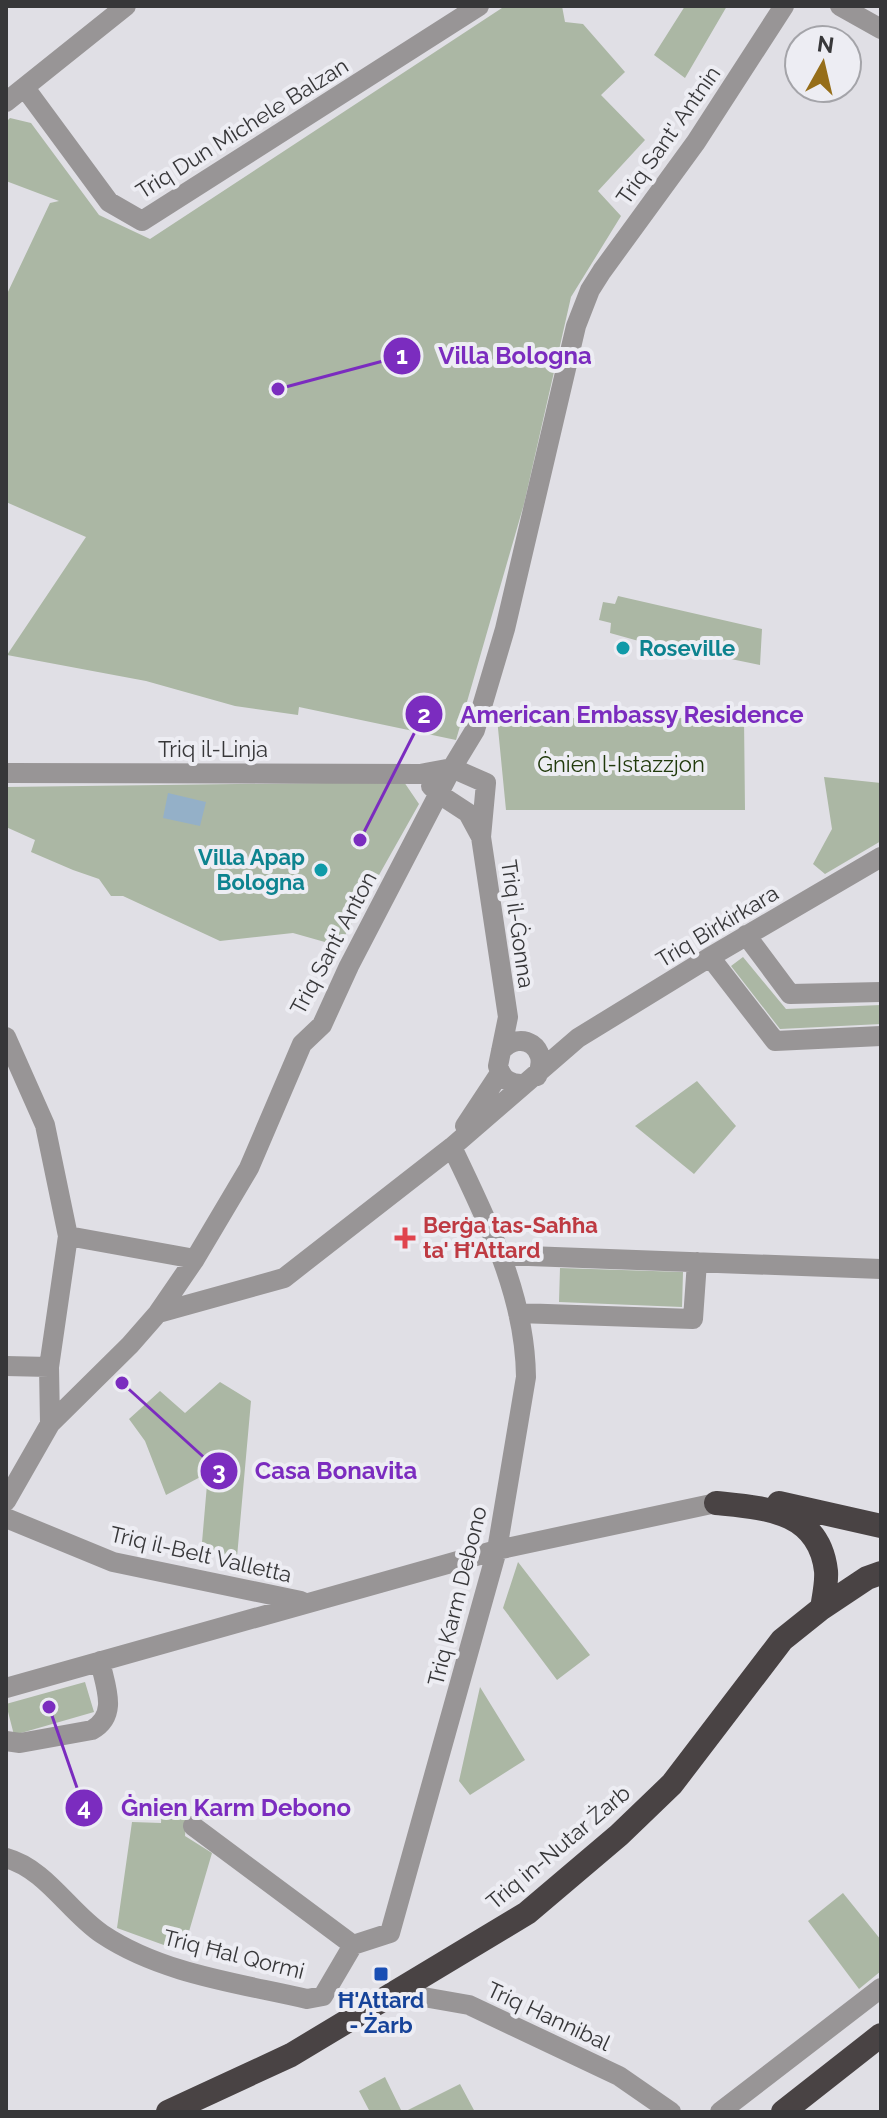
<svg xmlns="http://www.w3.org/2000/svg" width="887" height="2118" viewBox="0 0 887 2118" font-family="Raleway,sans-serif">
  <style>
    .green { fill: #abb7a4 }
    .water { fill: #94b0c8 }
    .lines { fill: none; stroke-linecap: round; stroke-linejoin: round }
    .street { stroke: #989596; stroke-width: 20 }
    .highway { stroke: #494344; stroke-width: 24 }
    .culture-dot { fill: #0f9aa8; stroke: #ededf3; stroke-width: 3 }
    .health-dot { fill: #e0444e; stroke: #ededf3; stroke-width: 3 }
    .transit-dot { fill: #1a4fb4; stroke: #ededf3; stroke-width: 3 }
    .labels { text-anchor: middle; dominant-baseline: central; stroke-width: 8; stroke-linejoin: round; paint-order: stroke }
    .street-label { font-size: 22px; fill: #373739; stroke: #ededf3 }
    .culture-label { font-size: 22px; font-weight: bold; fill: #0d838f; stroke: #ededf3; text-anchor: start }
    .park-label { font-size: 22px; fill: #20390b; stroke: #ededf3 }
    .health-label { font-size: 22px; font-weight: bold; fill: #be3a42; stroke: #ededf3; text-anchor: start }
    .transit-label { font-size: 22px; font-weight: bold; fill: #164399; stroke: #ededf3 }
    .leader { fill: none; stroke: #7b2cbf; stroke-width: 3 }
    .callout-dot { fill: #7b2cbf; stroke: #ededf3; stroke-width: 3 }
    .mark-label { font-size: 24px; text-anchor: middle; font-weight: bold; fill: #fff }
    .callout-label { font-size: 24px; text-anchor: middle; font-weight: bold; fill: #7b2cbf; stroke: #ededf3; stroke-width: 8; stroke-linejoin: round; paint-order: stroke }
  </style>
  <rect width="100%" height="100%" fill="#e0dfe5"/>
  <!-- green -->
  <path class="green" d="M 505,6 L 562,6 L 565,22 L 583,24 L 625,72 L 601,95 L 645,140 L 598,191 L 621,216 L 571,297 L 524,504 L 456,740 L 299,707 L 298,715 L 235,706 L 146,681 L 7,655 L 86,537 L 6,502 L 6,296 L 50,203 L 59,201 L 6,181 L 6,122 L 10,118 L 31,123 L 99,215 L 150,239 Z
    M 685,6 L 727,6 L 685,78 L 654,55 Z
    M 618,596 L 762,629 L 760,665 L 697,652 L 696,649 L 654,641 L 653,645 L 610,633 L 611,623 L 599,620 L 603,602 L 615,604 Z
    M 497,718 L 744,718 L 745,810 L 506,810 Z
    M 824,777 L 881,783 L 881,841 L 825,874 L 813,864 L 832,829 Z
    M 404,782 L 419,804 L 339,946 L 293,933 L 220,941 L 123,896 L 111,896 L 99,879 L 73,870 L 31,852 L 35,840 L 6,827 L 6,787 Z
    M 743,957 L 786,1009 L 881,1005 L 881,1024 L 780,1029 L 731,966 Z
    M 697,1081 L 736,1126 L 694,1174 L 635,1126 Z
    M 560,1268 L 683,1272 L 682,1307 L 559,1302 Z
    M 220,1382 L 251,1401 L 237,1557 L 201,1554 L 208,1473 L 166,1495 L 145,1441 L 129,1419 L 160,1391 L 185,1413 Z
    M 518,1562 L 590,1655 L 557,1680 L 503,1608 Z
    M 85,1682 L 94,1712 L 14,1735 L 6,1704 Z
    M 480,1687 L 525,1760 L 470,1795 L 459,1781 Z
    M 162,1807 L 187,1810 L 185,1836 L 212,1853 L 183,1952 L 117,1928 L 132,1822 L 161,1823 Z
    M 843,1893 L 881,1940 L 881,1971 L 859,1989 L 808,1921 Z
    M 385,2077 L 402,2112 L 370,2112 L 359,2091 Z
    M 460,2084 L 475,2112 L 404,2112 Z"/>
  <!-- water -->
  <path class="water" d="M 168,793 L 206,802 L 200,826 L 163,818 Z"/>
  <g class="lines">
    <!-- street -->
    <path class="street" d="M 840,6 L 881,29
      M 25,88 L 109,202 L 142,221 L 479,6
      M 6,102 L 126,6
      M 452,768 L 486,783 L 481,837 L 508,1017 L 498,1066 C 502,1079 510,1085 524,1084
      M 6,773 L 420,774 L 452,768
      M 431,786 L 439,794 L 468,813 L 481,837
      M 746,935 L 790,994 L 881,992
      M 710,957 L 775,1041 L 881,1036
      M 6,1037 L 45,1125 L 68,1236 L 49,1367 L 50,1424
      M 501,1051 C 521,1028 551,1048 537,1076
      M 465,1126 L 500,1073
      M 68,1236 L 195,1259
      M 502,1255 L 881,1269
      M 158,1313 L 284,1278 L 452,1147 L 578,1038 L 710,957 L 881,857
      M 518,1313 L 693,1319 L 697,1262
      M 6,1366 L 49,1367
      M 6,1501 L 50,1424 L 130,1345 L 158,1313 L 195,1259 L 249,1168 L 302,1044 L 322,1025 L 349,966 L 452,768 L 475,730 L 505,629 L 576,326 L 590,290 L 602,271 L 696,142 L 784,6
      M 6,1518 L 113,1562 L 301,1601
      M 6,1688 L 497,1550 L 716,1503
      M 6,1741 L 20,1743 L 92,1730 C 119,1715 105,1686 100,1661
      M 193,1826 L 353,1945
      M 6,1858 C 46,1869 69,1912 102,1934 C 162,1974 238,1983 307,1999 L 323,1996 L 353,1945 L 390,1933 L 497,1550 L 526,1377 C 525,1293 487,1221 452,1147
      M 395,1992 L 469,2005 L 619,2076 L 671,2112
      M 720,2112 L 881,1988"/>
    <!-- highway -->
    <path class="highway" d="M 716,1503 C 764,1508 819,1510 826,1571 C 827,1582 824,1596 822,1608
      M 779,1503 L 881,1526
      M 168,2112 L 291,2055 L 527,1913 L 619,1835 L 672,1784 L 782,1640 L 822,1608 L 867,1578 L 881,1573
      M 783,2112 L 881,2035"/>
  </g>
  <!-- markers -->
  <g class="culture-dot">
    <circle cx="623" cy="648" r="8"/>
    <circle cx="321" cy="870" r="8"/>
  </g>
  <path class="health-dot" d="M401 1226h8v8h8v8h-8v8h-8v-8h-8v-8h8z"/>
  <rect class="transit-dot" x="373" y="1966" width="16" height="16" rx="4"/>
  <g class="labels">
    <!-- street labels -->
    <g class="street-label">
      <text transform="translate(242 128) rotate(-32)">Triq Dun Michele Balzan</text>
      <text transform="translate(668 135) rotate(-55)">Triq Sant' Antnin</text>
      <text x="213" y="749">Triq il-Linja</text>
      <text transform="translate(518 924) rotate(82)">Triq il-Ġonna</text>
      <text transform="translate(717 926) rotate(-31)">Triq Birkirkara</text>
      <text transform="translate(333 943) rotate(-62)">Triq Sant' Anton</text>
      <text transform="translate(201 1554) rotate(13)">Triq il-Belt Valletta</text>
      <text transform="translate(457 1596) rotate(-76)">Triq Karm Debono</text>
      <text transform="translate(558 1847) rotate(-40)">Triq in-Nutar Żarb</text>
      <text transform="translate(234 1954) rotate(14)">Triq Ħal Qormi</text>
      <text transform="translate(549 2016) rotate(25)">Triq Hannibal</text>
    </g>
    <!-- culture labels -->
    <g class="culture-label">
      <text x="639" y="648">Roseville</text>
      <text x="305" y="857" text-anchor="end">Villa Apap<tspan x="305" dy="25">Bologna</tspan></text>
    </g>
    <!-- park labels -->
    <g class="park-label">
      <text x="621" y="764">Ġnien l-Istazzjon</text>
    </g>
    <!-- health labels -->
    <g class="health-label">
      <text x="423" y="1225">Berġa tas-Saħħa<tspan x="423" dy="25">ta' Ħ'Attard</tspan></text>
    </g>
    <!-- transit labels -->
    <g class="transit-label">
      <text x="381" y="2000">Ħ'Attard<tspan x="381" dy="25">- Żarb</tspan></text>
    </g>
  </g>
  <!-- callouts -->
  <path class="leader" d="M278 389L402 356M360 840L424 714M122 1383L219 1471M49 1707L84 1808"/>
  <g class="callout-dot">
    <circle cx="278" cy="389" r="8"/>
    <circle cx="360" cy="840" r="8"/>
    <circle cx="122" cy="1383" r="8"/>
    <circle cx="49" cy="1707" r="8"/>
    <circle cx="402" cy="356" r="20"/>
    <circle cx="424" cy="714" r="20"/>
    <circle cx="219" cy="1471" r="20"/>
    <circle cx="84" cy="1808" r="20"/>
  </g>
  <g class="mark-label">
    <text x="402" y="364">1</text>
    <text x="424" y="723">2</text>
    <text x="219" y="1479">3</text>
    <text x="84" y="1816">4</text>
  </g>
  <g class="callout-label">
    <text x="515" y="364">Villa Bologna</text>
    <text x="632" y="723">American Embassy Residence</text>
    <text x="336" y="1479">Casa Bonavita</text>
    <text x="236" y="1816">Ġnien Karm Debono</text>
  </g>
  <!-- border -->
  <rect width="887" height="2118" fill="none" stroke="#373739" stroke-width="16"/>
  <!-- north arrow -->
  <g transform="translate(823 64) rotate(8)"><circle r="38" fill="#ededf3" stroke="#a4a4a9" stroke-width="2"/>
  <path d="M0-6L14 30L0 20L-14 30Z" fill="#966e19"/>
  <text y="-12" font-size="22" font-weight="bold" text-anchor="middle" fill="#373739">N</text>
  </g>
</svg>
